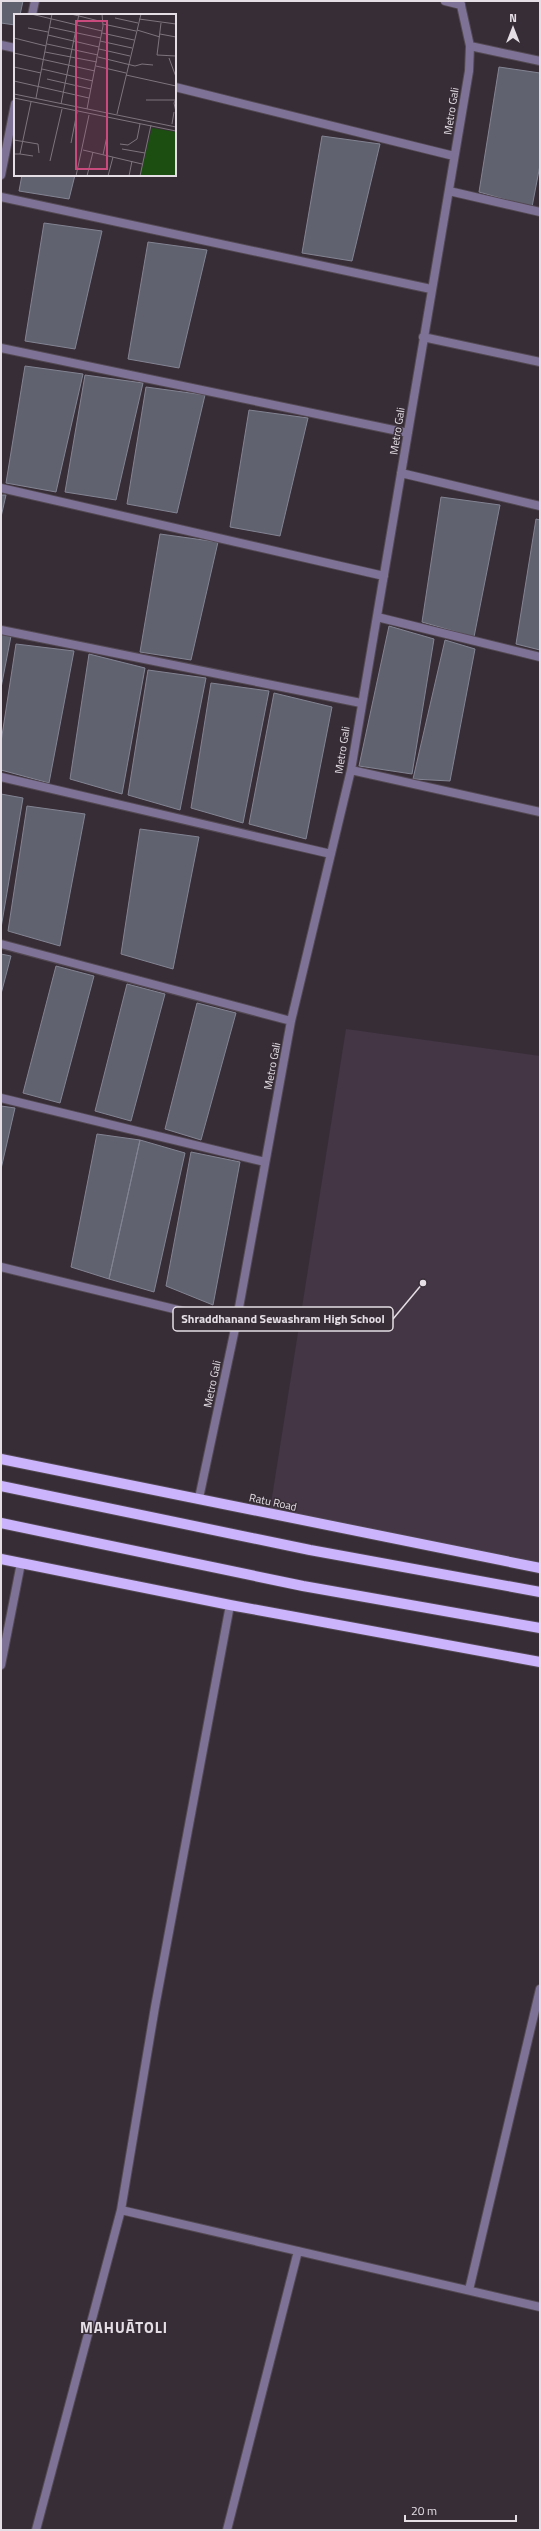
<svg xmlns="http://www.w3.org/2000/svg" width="541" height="2531" viewBox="0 0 541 2531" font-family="'Titillium Web',sans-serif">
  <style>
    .built { fill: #443645 }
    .building { fill: #616270; stroke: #838493 }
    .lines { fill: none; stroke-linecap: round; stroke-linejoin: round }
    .minor-casing { stroke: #534953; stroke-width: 10 }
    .primary-casing { stroke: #534953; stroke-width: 12 }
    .minor { stroke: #7e7396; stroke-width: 8 }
    .primary { stroke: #cbb4fc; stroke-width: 10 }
    .labels { text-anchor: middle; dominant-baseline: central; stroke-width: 3; stroke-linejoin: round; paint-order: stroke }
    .street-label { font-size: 11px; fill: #e5dfe5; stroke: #372d37 }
    .district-label { font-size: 15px; font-weight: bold; letter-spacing: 1px; fill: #e5dfe5; stroke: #372d37 }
    .inset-road { fill: none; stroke: #7d747d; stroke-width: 1 }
    .view { fill: #cb4a7e; fill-opacity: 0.15; stroke: #cb4a7e; stroke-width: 2 }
    .inset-edge { fill: none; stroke: #e5dfe5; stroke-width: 2 }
    .leader { fill: none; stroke: #e5dfe5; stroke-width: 1.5 }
    .callout-dot { fill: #e5dfe5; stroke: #372d37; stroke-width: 1.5 }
    .callout { fill: #372d37; stroke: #e5dfe5; stroke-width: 1.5 }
    .callout-label { font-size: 12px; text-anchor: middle; font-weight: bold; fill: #e5dfe5 }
  </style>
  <rect width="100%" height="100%" fill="#372d37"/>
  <!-- built -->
  <path class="built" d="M 346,1029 L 540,1056 L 540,1565 L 270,1510 Z"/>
  <!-- building -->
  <path class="building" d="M 1,1 L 23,1 L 20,15 L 15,15 L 15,25 L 1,23 Z
    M 499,67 L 540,73 L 540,165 L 532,207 L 479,192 Z
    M 322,136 L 380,144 L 352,261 L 302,253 Z
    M 22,175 L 75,175 L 69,199 L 19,191 Z
    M 44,223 L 102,231 L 75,349 L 25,341 Z
    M 148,242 L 207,250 L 179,368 L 128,359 Z
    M 25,366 L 83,374 L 56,492 L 6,483 Z
    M 85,375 L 143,383 L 116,500 L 65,492 Z
    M 146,387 L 205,395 L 177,513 L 127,504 Z
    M 249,410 L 308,418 L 280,536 L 230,527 Z
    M 1,495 L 6,495 L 1,517 Z
    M 441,497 L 500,505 L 474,637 L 422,622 Z
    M 536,519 L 540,520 L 540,650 L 516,644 Z
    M 160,534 L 218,542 L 191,660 L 140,652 Z
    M 389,626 L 434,639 L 412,774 L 359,766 Z
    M 1,634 L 11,636 L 1,688 Z
    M 445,640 L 475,649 L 450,781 L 413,779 Z
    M 16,644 L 74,651 L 49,783 L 1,770 L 1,742 Z
    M 89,654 L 145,668 L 122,794 L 70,779 Z
    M 148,670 L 206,678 L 180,810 L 128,795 Z
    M 211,683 L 269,691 L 243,823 L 191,808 Z
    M 274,693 L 332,707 L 306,839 L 249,824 Z
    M 1,794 L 23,798 L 1,928 Z
    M 27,806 L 85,814 L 60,946 L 8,931 Z
    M 140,829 L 199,837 L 173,969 L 121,954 Z
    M 1,954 L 11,956 L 1,994 Z
    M 56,966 L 94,976 L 60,1103 L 23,1093 Z
    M 127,984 L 165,994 L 131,1121 L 95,1111 Z
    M 197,1003 L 236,1013 L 201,1140 L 165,1129 Z
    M 1,1106 L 15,1108 L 1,1169 Z
    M 97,1134 L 140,1140 L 109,1279 L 71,1267 Z
    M 140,1140 L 185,1153 L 154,1292 L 109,1279 Z
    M 191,1152 L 240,1162 L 213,1305 L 166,1286 Z"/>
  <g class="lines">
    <defs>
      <path id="minor" d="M 445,1 L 461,5
        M 32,15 L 35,1
        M 1,45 L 15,48
        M 470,46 L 540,61
        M 175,87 L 454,156
        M 1,175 L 15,104
        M 449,191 L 540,212
        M 1,197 L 431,289
        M 423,337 L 540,362
        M 1,348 L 408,433
        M 401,473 L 540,506
        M 1,488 L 384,576
        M 377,617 L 540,657
        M 1,630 L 361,703
        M 351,770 L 540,812
        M 1,777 L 331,854
        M 1,944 L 291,1021
        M 1,1098 L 265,1162
        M 1,1267 L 236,1324
        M 199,1498 L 236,1324 L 291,1021 L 351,770 L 469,71 L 470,46 L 460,1
        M 1,1665 L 21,1563
        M 121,2210 L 540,2307
        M 469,2290 L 540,1989
        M 36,2530 L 121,2210 L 155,2007 L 230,1605
        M 227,2530 L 298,2251"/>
      <path id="primary" d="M 1,1459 L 540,1568
        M 1,1486 L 310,1550 L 540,1592
        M 1,1523 L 303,1586 L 540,1628
        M 1,1559 L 230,1605 L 540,1662"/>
    </defs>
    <!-- minor casing -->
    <use href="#minor" class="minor-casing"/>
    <!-- primary casing -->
    <use href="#primary" class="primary-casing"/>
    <!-- minor -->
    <use href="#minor" class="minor"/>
    <!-- primary -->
    <use href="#primary" class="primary"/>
  </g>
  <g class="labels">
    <!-- street labels -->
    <g class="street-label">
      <text transform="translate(451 111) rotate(-81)">Metro Gali</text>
      <text transform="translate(397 431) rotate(-81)">Metro Gali</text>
      <text transform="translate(342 750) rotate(-81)">Metro Gali</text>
      <text transform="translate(272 1066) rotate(-79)">Metro Gali</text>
      <text transform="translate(212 1384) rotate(-78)">Metro Gali</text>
      <text transform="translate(273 1502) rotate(12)">Ratu Road</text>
    </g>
    <!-- district labels -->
    <g class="district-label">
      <text x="124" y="2327">MAHUĀTOLI</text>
    </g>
  </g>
  <!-- overview -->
  <g transform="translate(14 14)">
    <rect width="162" height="162" fill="#372d37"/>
    <path d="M 138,114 L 162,118 L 162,162 L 126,162 Z" fill="#1c4e12"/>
    <path class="inset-road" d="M 17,0 L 88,17M 57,0 L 89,8M 101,4 L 124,9M 125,5 L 162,10M 147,9 L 143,41 L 162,42M 89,10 L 122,17M 35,13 L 87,24M 14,14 L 34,18M 123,16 L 146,23M 88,19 L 120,26M 146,20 L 162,23M 34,21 L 85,33M 0,24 L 32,32M 86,27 L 118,34M 33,30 L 84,41M 85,35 L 116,42M 31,38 L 83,48M 0,39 L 81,57M 84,43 L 121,52 L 128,50 L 139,51M 155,44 L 162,63M 82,52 L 112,59M 0,53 L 27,59M 28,55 L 79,67M 112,61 L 162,72M 33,65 L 77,75M 0,67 L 75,84M 0,80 L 162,113M 0,84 L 162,117M 22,84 L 38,0M 162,85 L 160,89 L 162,98M 132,86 L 161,86M 47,90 L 65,0M 73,95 L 89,12 L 88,0M 103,100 L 127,0M 158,110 L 160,98M 0,126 L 24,130 L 25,139M 57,129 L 63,98M 106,130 L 114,131 L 123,125 L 126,110M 108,135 L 131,139M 69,136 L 128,150M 0,140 L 6,140 L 17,88M 6,140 L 19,142M 89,141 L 93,122M 36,147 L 48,95M 62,162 L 75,101M 73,162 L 79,138M 94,162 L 99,143M 115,162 L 118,147M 126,162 L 137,111"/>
    <path class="view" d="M 62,7 L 93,7 L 93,155 L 62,155 Z"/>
    <rect width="162" height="162" class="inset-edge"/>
  </g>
  <!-- callouts -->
  <path class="leader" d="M423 1283L393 1319"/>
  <circle class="callout-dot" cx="423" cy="1283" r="4"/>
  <rect class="callout" x="173" y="1307" width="220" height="24" rx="4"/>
  <g class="callout-label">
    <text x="283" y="1323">Shraddhanand Sewashram High School</text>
  </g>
  <!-- border -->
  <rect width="541" height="2531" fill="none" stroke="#e5dfe5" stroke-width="4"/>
  <!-- north arrow -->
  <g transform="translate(513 28)" stroke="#372d37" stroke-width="3" paint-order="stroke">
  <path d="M0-3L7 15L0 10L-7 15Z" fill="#e5dfe5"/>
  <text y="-6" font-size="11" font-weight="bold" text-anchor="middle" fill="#e5dfe5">N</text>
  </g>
  <!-- scale -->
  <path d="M405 2515v6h111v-6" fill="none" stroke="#e5dfe5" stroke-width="2"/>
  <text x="411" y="2515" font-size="12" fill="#e5dfe5" stroke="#372d37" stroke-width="3" paint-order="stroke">20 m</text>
</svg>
